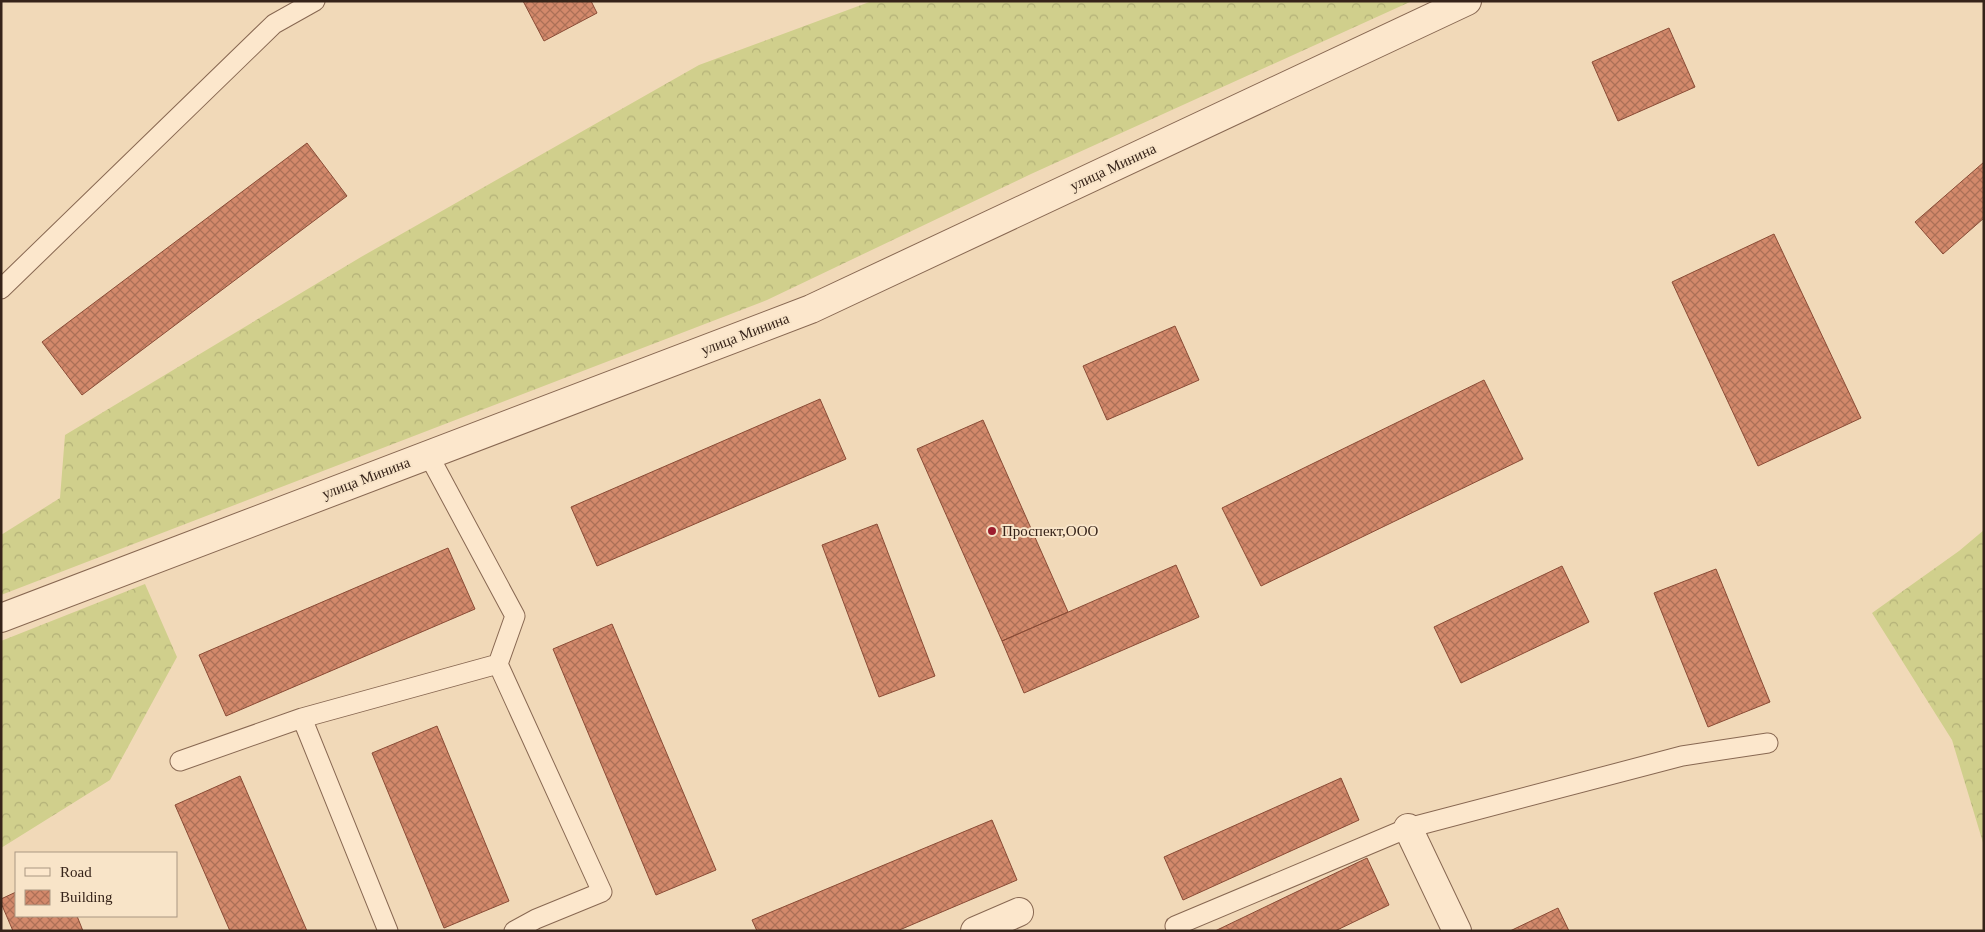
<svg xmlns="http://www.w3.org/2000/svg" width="1985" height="932" viewBox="0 0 1985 932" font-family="Georgia,serif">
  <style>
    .forest { fill: url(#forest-crowns) }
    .building { fill: url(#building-cross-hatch); stroke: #8a4c36 }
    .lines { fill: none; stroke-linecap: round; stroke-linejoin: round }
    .lane-casing { stroke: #886852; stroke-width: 21 }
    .street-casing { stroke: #886852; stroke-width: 30 }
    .lane { stroke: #fce7cc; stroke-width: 19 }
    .street { stroke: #fce7cc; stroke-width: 28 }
    .poi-dot { fill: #9c1d2f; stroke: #f8e4c8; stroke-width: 2 }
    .labels { text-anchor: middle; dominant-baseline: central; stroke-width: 4; stroke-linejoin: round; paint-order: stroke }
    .street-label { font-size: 15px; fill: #362319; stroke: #f8e4c8 }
    .poi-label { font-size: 15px; fill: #362319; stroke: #f8e4c8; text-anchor: start }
  </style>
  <defs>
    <pattern id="forest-crowns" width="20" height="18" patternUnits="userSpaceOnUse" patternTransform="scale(1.25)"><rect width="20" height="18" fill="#d0cf8c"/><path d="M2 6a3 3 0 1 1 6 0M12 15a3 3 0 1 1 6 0" fill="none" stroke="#b3b178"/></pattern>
    <pattern id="building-cross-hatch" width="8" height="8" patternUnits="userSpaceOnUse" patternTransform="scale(1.25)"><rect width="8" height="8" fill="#d3896b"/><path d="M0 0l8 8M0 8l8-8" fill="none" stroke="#ac7057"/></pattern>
  </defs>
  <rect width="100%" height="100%" fill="#f1d9b8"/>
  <!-- forest -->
  <path class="forest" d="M 872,1 L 1412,1 L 1031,174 L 767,300 L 1,595 L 1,535 L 60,498 L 65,435 L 361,257 L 699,65 Z
    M 1984,530 L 1984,846 L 1952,740 L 1872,613 L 1959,551 Z
    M 145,584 L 177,657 L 110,780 L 1,848 L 1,641 Z"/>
  <!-- building -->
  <path class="building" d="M 523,1 L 591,1 L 597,13 L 544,41 Z
    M 1669,28 L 1695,87 L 1618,121 L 1592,62 Z
    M 307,143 L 347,196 L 82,395 L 42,342 Z
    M 1984,162 L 1984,218 L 1943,254 L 1915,222 Z
    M 1774,234 L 1861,418 L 1758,466 L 1672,282 Z
    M 1175,326 L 1199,380 L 1107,420 L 1083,366 Z
    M 1484,380 L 1523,459 L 1261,586 L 1222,508 Z
    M 820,399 L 846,459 L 597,566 L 571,507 Z
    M 983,420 L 1068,612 L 1002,641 L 917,449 Z
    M 877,524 L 935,676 L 879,697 L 822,545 Z
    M 448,548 L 475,609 L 226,716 L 199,655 Z
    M 1176,565 L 1199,617 L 1024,693 L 1002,641 Z
    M 1562,566 L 1589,622 L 1461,683 L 1434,627 Z
    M 1716,569 L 1770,702 L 1708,727 L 1654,593 Z
    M 612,624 L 716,870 L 656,895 L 553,649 Z
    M 437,726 L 509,901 L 444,928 L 372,753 Z
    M 240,776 L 307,931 L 230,931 L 175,805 Z
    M 1341,778 L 1359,820 L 1183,900 L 1164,857 Z
    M 992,820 L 1017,880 L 897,931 L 757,931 L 752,920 Z
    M 1367,858 L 1389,905 L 1335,931 L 1215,931 Z
    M 16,892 L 16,916 L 77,916 L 83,931 L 13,931 L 1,903 L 1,899 Z
    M 1558,908 L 1569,931 L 1510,931 Z"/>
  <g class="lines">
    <defs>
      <path id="lane" d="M 1,289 L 274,24 L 315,1
        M 428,454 L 515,616 L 498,664 L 602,892 L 536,919 L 514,931
        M 302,718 L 388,931
        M 180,761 L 302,718 L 498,664
        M 1175,926 L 1408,828 L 1682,756 L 1768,743"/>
      <path id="street" d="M 1,618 L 811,309 L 1467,1
        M 1408,828 L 1457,931
        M 975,931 L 1019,912"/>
    </defs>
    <!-- lane casing -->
    <use href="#lane" class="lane-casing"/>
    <!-- street casing -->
    <use href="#street" class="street-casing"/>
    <!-- lane -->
    <use href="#lane" class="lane"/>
    <!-- street -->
    <use href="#street" class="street"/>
  </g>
  <!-- markers -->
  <circle class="poi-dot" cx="992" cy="531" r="5"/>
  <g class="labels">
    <!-- street labels -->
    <g class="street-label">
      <text transform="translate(1113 167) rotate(-25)">улица Минина</text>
      <text transform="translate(745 334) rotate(-21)">улица Минина</text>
      <text transform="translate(366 478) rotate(-21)">улица Минина</text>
    </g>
    <!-- poi labels -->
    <g class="poi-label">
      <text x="1002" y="531">Проспект,ООО</text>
    </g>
  </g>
  <!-- border -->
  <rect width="1985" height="932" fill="none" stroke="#362319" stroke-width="5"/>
  <!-- legend -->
  <rect x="15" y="852" width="162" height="65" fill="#f8e4c8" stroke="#aa9782"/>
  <rect x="25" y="868" width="25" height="8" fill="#fce7cc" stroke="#aa9782"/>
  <text x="60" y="877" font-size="15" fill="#362319">Road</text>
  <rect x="25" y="890" width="25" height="15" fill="url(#building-cross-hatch)" stroke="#aa9782"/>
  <text x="60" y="902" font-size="15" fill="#362319">Building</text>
</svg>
